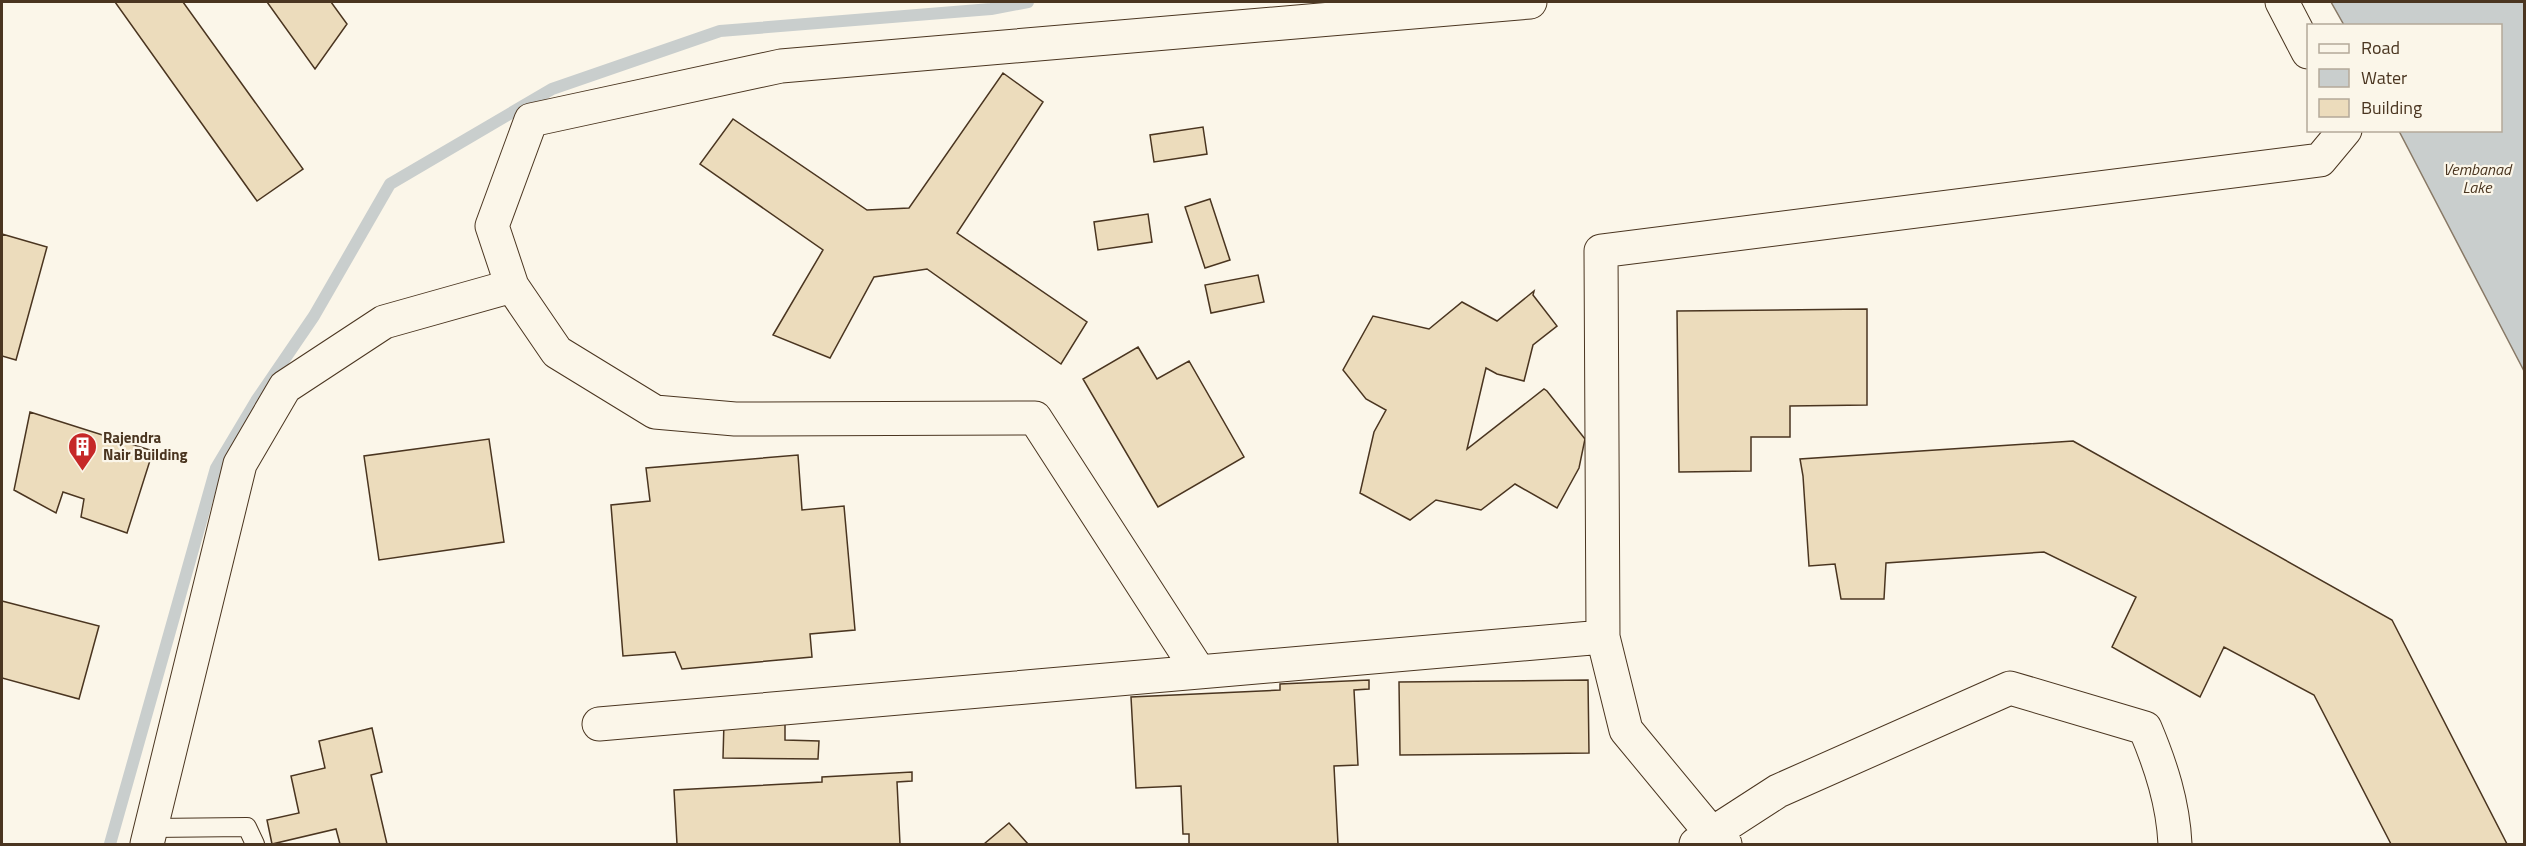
<svg xmlns="http://www.w3.org/2000/svg" width="2526" height="846" viewBox="0 0 2526 846" font-family="'Titillium Web',sans-serif">
  <style>
    .water { fill: #c9cecd; stroke: #887966; stroke-width: 1.5 }
    .lines { fill: none; stroke-linecap: round; stroke-linejoin: round }
    .stream { stroke: #c9cecd; stroke-width: 12 }
    .building { fill: #ecdcbc; stroke: #4a3520; stroke-width: 1.5 }
    .service-casing { stroke: #4a3520; stroke-width: 20 }
    .minor-casing { stroke: #4a3520; stroke-width: 35 }
    .service { stroke: #fbf6e9; stroke-width: 18 }
    .minor { stroke: #fbf6e9; stroke-width: 33 }
    .labels { text-anchor: middle; dominant-baseline: central; stroke-width: 4.5; stroke-linejoin: round; paint-order: stroke }
    .poi-label { font-size: 15px; font-weight: bold; fill: #4a3520; stroke: #fbf6e9; text-anchor: start }
    .water-label { font-size: 16px; font-style: italic; fill: #4a3520; stroke: #fbf6e9 }
  </style>
  <rect width="100%" height="100%" fill="#fbf6e9"/>
  <!-- water -->
  <path class="water" d="M 2331,2 L 2524,2 L 2524,371 L 2399,131 L 2500,130 L 2500,26 L 2344,25 Z"/>
  <g class="lines">
    <!-- stream -->
    <path class="stream" d="M 110,844 L 216,468 L 256,401 L 314,316 L 390,184 L 552,89 L 720,31 L 991,9 L 1028,2"/>
  </g>
  <!-- building -->
  <path class="building" d="M 115,2 L 183,2 L 303,169 L 257,201 Z
    M 267,2 L 331,2 L 347,24 L 315,69 Z
    M 1003,73 L 1043,102 L 957,233 L 1087,322 L 1061,364 L 927,269 L 874,277 L 830,358 L 773,335 L 823,250 L 700,164 L 733,119 L 867,210 L 909,208 Z
    M 1203,127 L 1207,154 L 1154,162 L 1150,135 Z
    M 1210,199 L 1230,260 L 1205,268 L 1185,207 Z
    M 1148,214 L 1152,242 L 1098,250 L 1094,222 Z
    M 2,234 L 47,247 L 16,360 L 2,356 Z
    M 1258,275 L 1264,302 L 1211,313 L 1205,285 Z
    M 1534,291 L 1533,295 L 1557,326 L 1533,345 L 1524,381 L 1497,374 L 1486,368 L 1467,449 L 1544,389 L 1547,391 L 1585,439 L 1579,468 L 1557,508 L 1515,484 L 1481,510 L 1436,500 L 1410,520 L 1360,493 L 1374,432 L 1386,410 L 1366,399 L 1343,370 L 1373,316 L 1429,329 L 1462,302 L 1497,321 Z
    M 1867,309 L 1867,405 L 1790,406 L 1790,437 L 1751,437 L 1751,471 L 1679,472 L 1677,311 Z
    M 1138,347 L 1157,379 L 1189,361 L 1244,457 L 1158,507 L 1083,379 Z
    M 30,412 L 153,451 L 127,533 L 81,517 L 84,499 L 63,492 L 56,513 L 14,490 Z
    M 489,439 L 504,542 L 379,560 L 364,456 Z
    M 2073,441 L 2392,620 L 2507,844 L 2391,844 L 2314,695 L 2224,647 L 2200,697 L 2112,647 L 2136,597 L 2044,552 L 1886,563 L 1884,599 L 1841,599 L 1835,564 L 1809,566 L 1803,476 L 1800,459 Z
    M 798,455 L 802,510 L 844,506 L 855,630 L 810,634 L 812,657 L 682,669 L 675,652 L 623,656 L 611,505 L 650,501 L 646,468 Z
    M 2,601 L 99,626 L 79,699 L 2,678 Z
    M 1369,680 L 1369,689 L 1354,690 L 1358,765 L 1334,766 L 1338,844 L 1189,844 L 1189,834 L 1183,834 L 1181,786 L 1136,788 L 1131,697 L 1280,690 L 1280,684 Z
    M 1588,680 L 1589,753 L 1400,755 L 1399,682 Z
    M 724,722 L 785,722 L 785,740 L 819,741 L 818,759 L 723,758 Z
    M 372,728 L 382,772 L 371,775 L 387,844 L 340,844 L 336,829 L 272,844 L 267,820 L 299,813 L 291,776 L 325,768 L 319,741 Z
    M 912,772 L 912,781 L 897,782 L 900,844 L 677,844 L 674,790 L 822,782 L 822,777 Z
    M 1009,823 L 1028,844 L 984,844 Z"/>
  <g class="lines">
    <defs>
      <path id="service" d="M 151,828 L 247,827 L 255,844"/>
      <path id="minor" d="M 2282,2 L 2308,52
        M 1603,637 L 1601,251 L 2320,160 L 2345,130
        M 1199,672 L 1035,418 L 735,419 L 655,412 L 557,352 L 512,286 L 492,226 L 531,120 L 781,66 L 1530,2
        M 599,724 L 1603,637 L 1626,730 L 1712,834 L 1725,844
        M 147,844 L 240,464 L 285,387 L 384,322 L 512,286
        M 1696,844 L 1778,791 L 2010,688 L 2145,728 C 2161,766 2173,803 2175,844"/>
    </defs>
    <!-- service casing -->
    <use href="#service" class="service-casing"/>
    <!-- minor casing -->
    <use href="#minor" class="minor-casing"/>
    <!-- service -->
    <use href="#service" class="service"/>
    <!-- minor -->
    <use href="#minor" class="minor"/>
  </g>
  <!-- icons -->
  <defs>
    <symbol id="building-pin" viewBox="-11 -11 22 30"><path d="M0 17L-7.5 6A9.5 9.5 0 1 1 7.5 6Z" fill="#c62828" stroke="#fbf6e9"/><path d="M-4-6H4V6H1V3H-1V6H-4ZM-2.5-4.3h1.7v1.8h-1.7ZM.8-4.3h1.7v1.8H.8ZM-2.5-1h1.7V.8h-1.7ZM.8-1h1.7V.8H.8Z" fill="#fff"/></symbol>
  </defs>
  <g fill-rule="evenodd">
    <use href="#building-pin" x="66" y="430" width="33" height="45"/>
  </g>
  <g class="labels">
    <!-- poi labels -->
    <g class="poi-label">
      <text x="103" y="437">Rajendra<tspan x="103" dy="17">Nair Building</tspan></text>
    </g>
    <!-- water labels -->
    <g class="water-label">
      <text x="2477" y="169">Vembanad<tspan x="2477" dy="18">Lake</tspan></text>
    </g>
  </g>
  <!-- border -->
  <rect width="2526" height="846" fill="none" stroke="#4a3520" stroke-width="6"/>
  <!-- legend -->
  <rect x="2307" y="24" width="195" height="108" fill="#fbf6e9" stroke="#b4a999" stroke-width="1.5"/>
  <rect x="2319" y="44" width="30" height="9" fill="#fbf6e9" stroke="#b4a999" stroke-width="1.5"/>
  <text x="2361" y="54" font-size="18" fill="#4a3520">Road</text>
  <rect x="2319" y="69" width="30" height="18" fill="#c9cecd" stroke="#b4a999" stroke-width="1.5"/>
  <text x="2361" y="84" font-size="18" fill="#4a3520">Water</text>
  <rect x="2319" y="99" width="30" height="18" fill="#ecdcbc" stroke="#b4a999" stroke-width="1.5"/>
  <text x="2361" y="114" font-size="18" fill="#4a3520">Building</text>
</svg>
